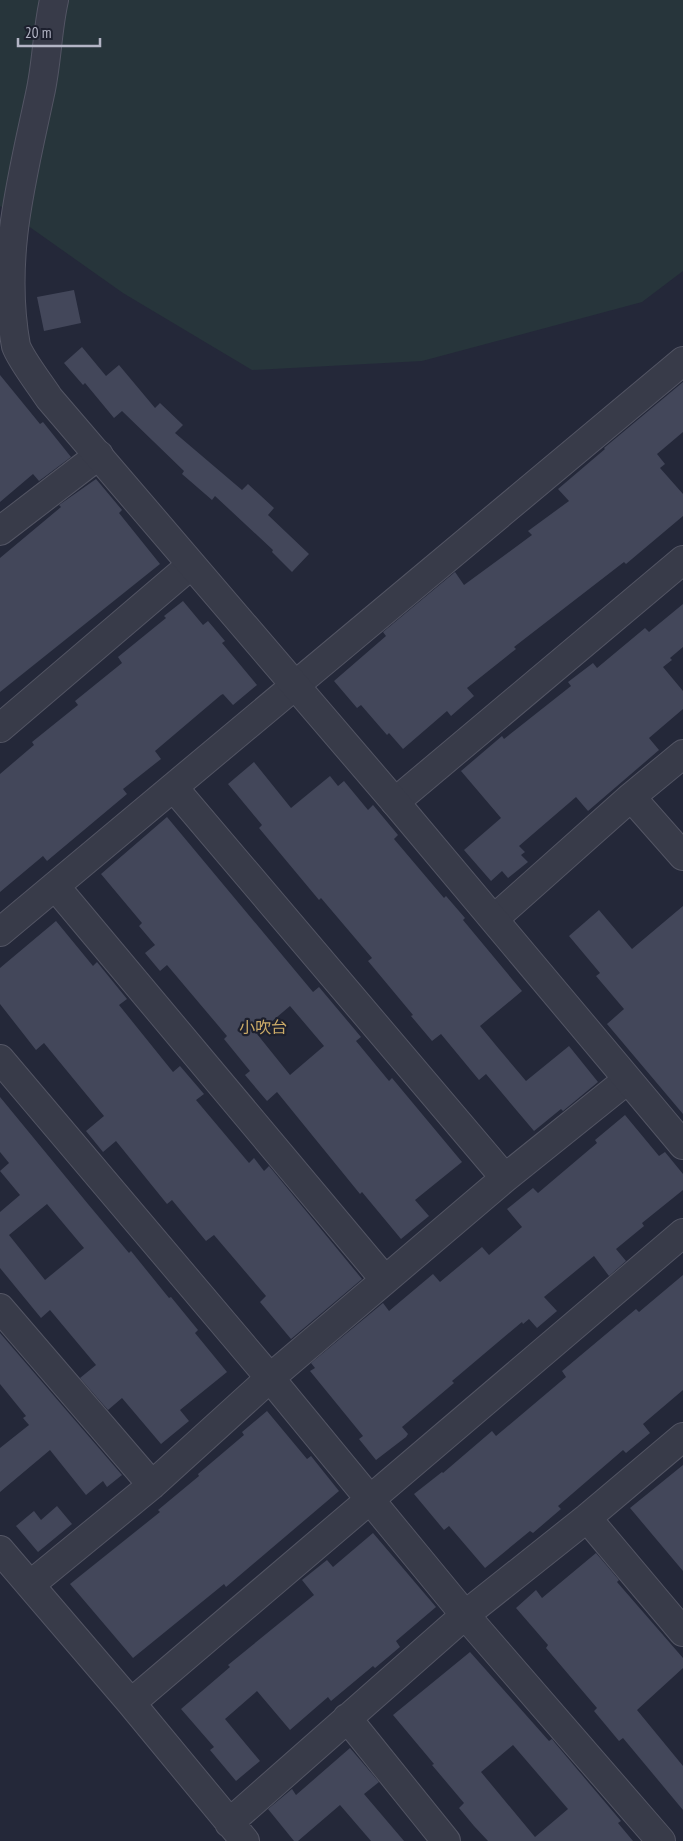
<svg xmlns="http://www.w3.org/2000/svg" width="683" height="1841" viewBox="0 0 683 1841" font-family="'PT Sans Narrow','Noto Sans JP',sans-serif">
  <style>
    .green { fill: #27353b }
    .building { fill: #43475a; fill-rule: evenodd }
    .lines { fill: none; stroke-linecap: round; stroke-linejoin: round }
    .minor-casing { stroke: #535564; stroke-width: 30 }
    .tertiary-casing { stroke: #535564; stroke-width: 30 }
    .minor { stroke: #383b49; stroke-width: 28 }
    .tertiary { stroke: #383b49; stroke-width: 28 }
    .labels { text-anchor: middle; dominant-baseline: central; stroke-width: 4.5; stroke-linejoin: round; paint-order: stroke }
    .neighbourhood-label { font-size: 16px; fill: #cbab68; stroke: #1d202e }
  </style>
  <rect width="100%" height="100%" fill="#242839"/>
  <!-- green -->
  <path class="green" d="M 0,0 L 683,0 L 683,271 L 642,302 L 422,361 L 252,370 L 123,293 L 0,206 Z"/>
  <!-- building -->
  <path class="building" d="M 74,290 L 81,323 L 44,331 L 37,297 Z
    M 82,347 L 106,376 L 119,365 L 155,408 L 160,403 L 183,425 L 175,433 L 242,490 L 248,484 L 274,508 L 268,515 L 309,554 L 292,572 L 272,552 L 273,550 L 215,496 L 212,500 L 182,474 L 184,471 L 122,411 L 114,418 L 85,383 L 83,385 L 64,363 Z
    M 0,375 L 40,424 L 43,422 L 71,457 L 39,481 L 33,474 L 0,502 Z
    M 683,382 L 683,432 L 657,454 L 665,464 L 660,468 L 683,494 L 683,516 L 626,564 L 624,562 L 514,647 L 516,649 L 467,688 L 474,696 L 451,716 L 447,711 L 403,749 L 389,733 L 387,735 L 361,705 L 357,708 L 334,681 L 386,636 L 383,632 L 455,572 L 464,585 L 532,535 L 528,531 L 569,501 L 558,489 L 605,449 L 604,448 Z
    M 96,479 L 122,510 L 119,513 L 160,564 L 0,692 L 0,558 L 61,507 L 59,505 Z
    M 183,601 L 203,625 L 208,621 L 225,641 L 222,643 L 257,685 L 233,705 L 223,694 L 221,695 L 155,751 L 161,759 L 123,789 L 127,794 L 47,861 L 43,856 L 0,892 L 0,774 L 34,745 L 32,742 L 78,705 L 75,701 L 122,663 L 118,657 L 166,618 L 164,616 Z
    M 683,604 L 683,647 L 670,658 L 672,660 L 663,667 L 683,691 L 683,709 L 649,738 L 659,750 L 588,811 L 576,797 L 519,846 L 525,852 L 521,855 L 528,862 L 508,878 L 502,871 L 491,881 L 464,850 L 501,818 L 461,771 L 502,736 L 504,739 L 571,686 L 568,682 L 593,663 L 597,668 L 645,628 L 649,632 Z
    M 254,762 L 291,808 L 330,776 L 338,786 L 344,781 L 368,810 L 373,805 L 398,835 L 394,839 L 444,898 L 446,896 L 465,918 L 463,920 L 522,991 L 480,1026 L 499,1049 L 526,1081 L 569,1046 L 598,1082 L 563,1111 L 561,1109 L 534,1131 L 486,1074 L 479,1080 L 441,1034 L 432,1041 L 411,1016 L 413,1015 L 368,961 L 372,958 L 321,898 L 319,900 L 259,828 L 262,825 L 228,784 Z
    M 167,817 L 313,992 L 319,987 L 361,1037 L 356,1041 L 389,1081 L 392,1078 L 462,1162 L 415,1200 L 429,1216 L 401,1239 L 362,1192 L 360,1194 L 277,1092 L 267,1101 L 245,1075 L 250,1071 L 224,1039 L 227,1036 L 167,965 L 160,971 L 145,953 L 155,945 L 139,926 L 142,923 L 101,874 ZM 290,1006 L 324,1046 L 290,1075 L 257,1034 Z
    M 683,906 L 683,1114 L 607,1024 L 624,1009 L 596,976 L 600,973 L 569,936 L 599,910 L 632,949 Z
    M 56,921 L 93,966 L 97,962 L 127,999 L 119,1005 L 173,1072 L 180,1066 L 204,1094 L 196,1100 L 249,1163 L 254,1158 L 264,1171 L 269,1166 L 362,1279 L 291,1339 L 260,1302 L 266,1296 L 214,1235 L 206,1241 L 172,1200 L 167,1204 L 116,1141 L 103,1152 L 86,1131 L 104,1116 L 44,1043 L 36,1050 L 0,1004 L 0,968 Z
    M 0,1097 L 88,1204 L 129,1253 L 131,1251 L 169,1298 L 171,1297 L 198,1330 L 195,1333 L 227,1372 L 180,1410 L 189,1421 L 161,1444 L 122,1398 L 108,1410 L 80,1378 L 96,1365 L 50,1310 L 41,1318 L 0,1268 L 0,1212 L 20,1195 L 0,1171 L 9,1163 L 0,1152 ZM 47,1204 L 84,1248 L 45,1280 L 9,1235 Z
    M 625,1115 L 659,1156 L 665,1152 L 683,1174 L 683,1190 L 642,1223 L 644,1226 L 616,1249 L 626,1261 L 609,1276 L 594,1256 L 544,1297 L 557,1311 L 537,1328 L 529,1319 L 523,1324 L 522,1322 L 452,1381 L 454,1383 L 402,1427 L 408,1434 L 406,1437 L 376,1460 L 359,1439 L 363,1436 L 310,1371 L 315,1368 L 311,1363 L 383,1303 L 389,1311 L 433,1274 L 440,1282 L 482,1247 L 489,1255 L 522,1227 L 507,1209 L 533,1188 L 538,1193 L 597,1143 L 595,1140 Z
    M 683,1275 L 683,1390 L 643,1424 L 650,1433 L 626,1453 L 623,1450 L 558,1506 L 561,1509 L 533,1533 L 530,1531 L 485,1568 L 449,1526 L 444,1530 L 414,1494 L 442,1472 L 443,1473 L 492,1431 L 496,1436 L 566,1377 L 562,1371 L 636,1309 L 639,1312 Z
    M 0,1333 L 122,1475 L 107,1487 L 103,1481 L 86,1495 L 50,1450 L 0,1492 L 0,1448 L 29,1425 L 23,1418 L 26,1416 L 0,1384 Z
    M 267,1411 L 307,1459 L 311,1456 L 339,1491 L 226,1587 L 224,1584 L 133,1658 L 70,1584 L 160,1512 L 158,1510 L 199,1476 L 198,1474 L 244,1435 L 242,1432 Z
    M 683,1465 L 683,1571 L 630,1508 Z
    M 57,1506 L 72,1524 L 38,1552 L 16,1526 L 34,1511 L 41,1520 Z
    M 373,1533 L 436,1607 L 396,1641 L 400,1647 L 375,1668 L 373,1666 L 331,1701 L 328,1697 L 290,1730 L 257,1691 L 225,1719 L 260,1761 L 236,1781 L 210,1750 L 214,1747 L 181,1709 L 230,1667 L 228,1665 L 314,1595 L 302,1580 L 327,1560 L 333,1567 Z
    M 596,1553 L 619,1580 L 617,1582 L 683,1658 L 683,1668 L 637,1710 L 683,1766 L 683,1810 L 623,1738 L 619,1741 L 594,1711 L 597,1708 L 546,1648 L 548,1645 L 516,1608 L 536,1590 L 542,1598 Z
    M 470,1652 L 549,1741 L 552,1739 L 555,1743 L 621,1821 L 618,1823 L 633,1841 L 488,1841 L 474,1826 L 459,1808 L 464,1803 L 432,1765 L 434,1764 L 393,1715 ZM 513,1745 L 568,1809 L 535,1837 L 481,1772 Z
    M 350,1748 L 379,1782 L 364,1794 L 404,1841 L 371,1841 L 340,1805 L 298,1841 L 294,1841 L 268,1809 L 292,1789 L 296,1795 Z"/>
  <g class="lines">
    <defs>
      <path id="minor" d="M 0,531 L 99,455
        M 0,728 L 191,565
        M 174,788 L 505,1178
        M 631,797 L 683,856
        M 395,802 L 683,560
        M 55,886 L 385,1280
        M 494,919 L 631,797 L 683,754
        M 0,932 L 683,361
        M 0,1059 L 270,1378 L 465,1615 L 661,1841
        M 0,1308 L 152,1485
        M 587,1518 L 683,1632
        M 0,1550 L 131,1703 L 245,1841
        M 30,1585 L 152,1485 L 270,1378 L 505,1178 L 627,1080
        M 131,1703 L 683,1233
        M 347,1718 L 446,1841
        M 229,1823 L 465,1615 L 587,1518 L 683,1437"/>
      <path id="tertiary" d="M 54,0 C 47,31 47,63 40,94 C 22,179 0,258 16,346 C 21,360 40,384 49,398 L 395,802 L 683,1145"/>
    </defs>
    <!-- minor casing -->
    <use href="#minor" class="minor-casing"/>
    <!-- tertiary casing -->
    <use href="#tertiary" class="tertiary-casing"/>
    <!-- minor -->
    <use href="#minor" class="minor"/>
    <!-- tertiary -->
    <use href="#tertiary" class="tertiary"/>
  </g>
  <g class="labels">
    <!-- neighbourhood labels -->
    <g class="neighbourhood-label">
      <text x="263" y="1027">小吹台</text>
    </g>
  </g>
  <!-- scale -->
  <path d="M18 38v8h82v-8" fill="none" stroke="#b3b5c5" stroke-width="2.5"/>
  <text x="25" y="38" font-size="15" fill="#b3b5c5" stroke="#1d202e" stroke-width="4" paint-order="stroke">20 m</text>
</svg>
